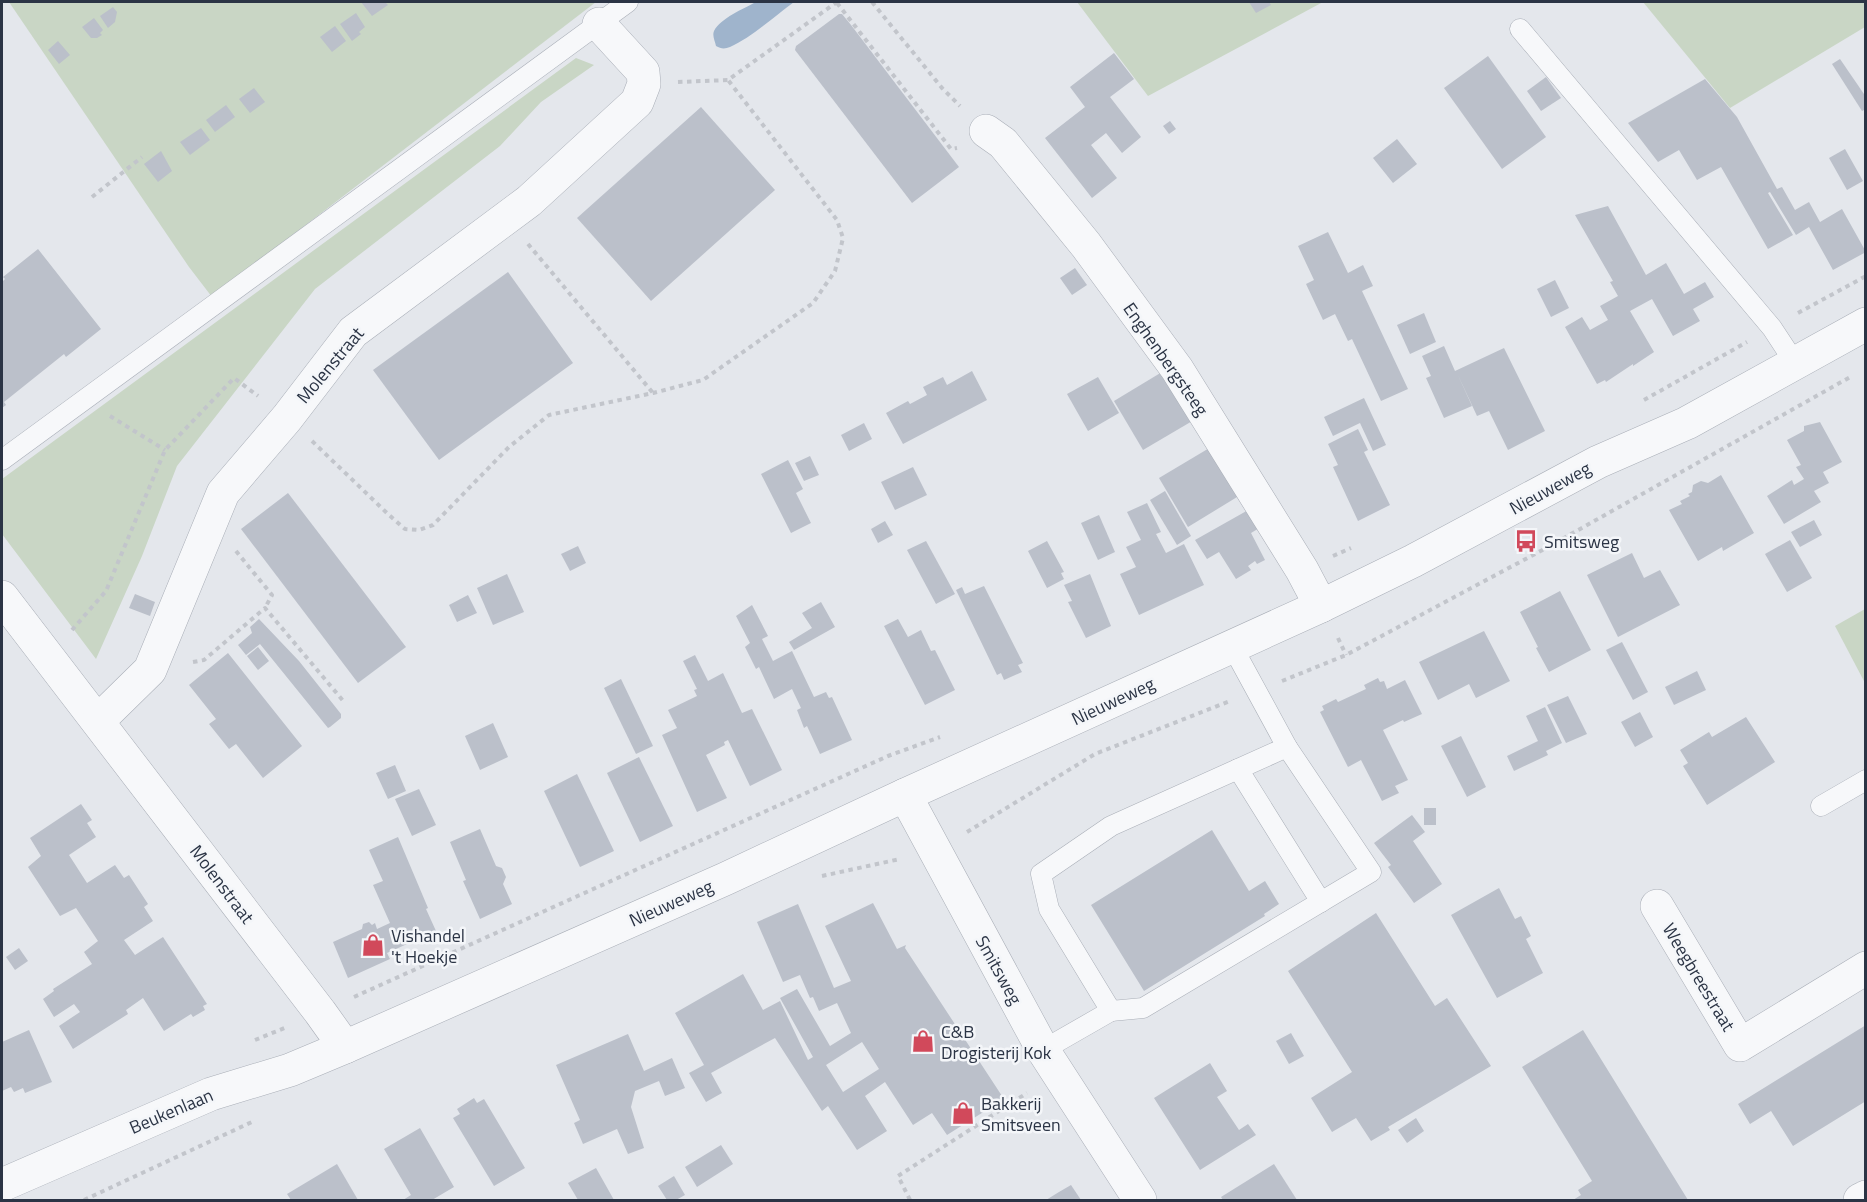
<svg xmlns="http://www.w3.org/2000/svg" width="1867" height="1202" font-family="'Titillium Web',sans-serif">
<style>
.green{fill:#c9d6c5}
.water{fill:#9fb4cc}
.building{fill:#bbc0ca;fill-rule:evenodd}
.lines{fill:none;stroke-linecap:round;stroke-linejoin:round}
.service-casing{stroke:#a9aeb7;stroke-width:21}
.minor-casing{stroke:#a9aeb7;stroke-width:34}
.tertiary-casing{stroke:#a9aeb7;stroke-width:34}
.path{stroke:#c2c5cb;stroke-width:4;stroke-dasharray:4.5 4.5;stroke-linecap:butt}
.service{stroke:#f7f8fa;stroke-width:20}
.minor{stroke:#f7f8fa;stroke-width:33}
.tertiary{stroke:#f7f8fa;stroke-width:33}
.labels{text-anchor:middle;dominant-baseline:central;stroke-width:5;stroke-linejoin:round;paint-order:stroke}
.street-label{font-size:18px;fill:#2b3445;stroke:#f4f6f9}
.poi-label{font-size:18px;fill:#2b3445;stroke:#f4f6f9;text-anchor:start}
</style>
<rect width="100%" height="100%" fill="#e4e7ec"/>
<g class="green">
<polygon points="9,2 596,2 212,297 189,267"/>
<polygon points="1077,2 1323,2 1148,96"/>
<polygon points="1643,2 1865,2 1865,27 1730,108"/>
<polygon points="576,58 594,65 541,102 500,146 315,289 177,466 142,556 96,659 2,534 2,479"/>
<polygon points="1865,609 1865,683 1835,626"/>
</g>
<path class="water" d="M756 2H794C776 15 751 38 730 47 725 49 721 49 716 46 715 41 712 36 714 31 721 18 743 9 756 2Z"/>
<g class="building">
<polygon points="361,2 385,2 388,5 372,16"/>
<polygon points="1249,2 1269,2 1271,5 1256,13"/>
<polygon points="113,7 117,12 115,22 108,28 100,16"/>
<polygon points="356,13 365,27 359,32 361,34 352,41 340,24"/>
<polygon points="839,14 842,14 851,25 959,167 912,203 795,50 796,46"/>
<polygon points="94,18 103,30 100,33 102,35 97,38 91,38 82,27"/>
<polygon points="335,26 346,41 332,52 320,37"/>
<polygon points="58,41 70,55 59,64 48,50"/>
<polygon points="1114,53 1134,79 1110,97 1141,137 1122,153 1106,133 1091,145 1117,178 1092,198 1045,138 1085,107 1070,87"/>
<polygon points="1488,56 1546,137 1502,169 1444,88"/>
<polygon points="1840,59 1866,97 1866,109 1862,111 1832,64"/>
<polygon points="1546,77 1561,98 1541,111 1527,91"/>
<polygon points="1705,79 1737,117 1777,189 1782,187 1795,210 1809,202 1820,222 1842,209 1866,252 1833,270 1809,227 1796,235 1770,192 1768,193 1793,235 1768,249 1721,167 1697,180 1679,150 1658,162 1628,123"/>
<polygon points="254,88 265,102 250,113 239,99"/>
<polygon points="226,105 235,117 215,132 206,120"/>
<polygon points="701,107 775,190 651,301 577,218"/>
<polygon points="1170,121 1176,129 1169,134 1163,126"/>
<polygon points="201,128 210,140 190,155 180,142"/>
<polygon points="1397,139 1417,164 1393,183 1373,158"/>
<polygon points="1845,149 1863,181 1847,190 1829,158"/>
<polygon points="161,151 172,171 158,182 144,164"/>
<polygon points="1608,206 1646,275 1666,263 1684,294 1705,282 1714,297 1693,309 1700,321 1673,336 1652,299 1630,311 1654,352 1633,366 1633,364 1606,382 1605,380 1597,384 1565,327 1582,317 1590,330 1608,320 1600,306 1618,296 1610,282 1613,281 1575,215"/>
<polygon points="1328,232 1348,273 1363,265 1373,286 1362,291 1408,389 1381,401 1352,339 1348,341 1335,314 1323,320 1306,284 1314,280 1298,246"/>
<polygon points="38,249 101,329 66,357 64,354 4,402 6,405 2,408 2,282 5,279 3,277"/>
<polygon points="1075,268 1087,285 1072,295 1060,278"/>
<polygon points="508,272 573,363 439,460 373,370"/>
<polygon points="1555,280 1569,308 1551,317 1537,289"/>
<polygon points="1424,313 1436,342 1410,354 1397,325"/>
<polygon points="1444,346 1455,371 1504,348 1545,431 1508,450 1489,411 1477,416 1457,373 1472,406 1444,418 1426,378 1431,376 1422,356"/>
<polygon points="972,371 987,400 903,444 886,413 908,401 910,404 927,395 923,387 943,377 947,385"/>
<polygon points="1162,372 1194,420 1143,450 1114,401"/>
<polygon points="1098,377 1119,413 1088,431 1067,394"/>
<polygon points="1364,398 1386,445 1373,451 1360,423 1333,436 1324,417"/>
<polygon points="1820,422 1842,462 1823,472 1829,483 1814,491 1821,502 1784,524 1767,496 1792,480 1794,485 1804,479 1796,467 1801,465 1787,440 1804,431 1804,426"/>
<polygon points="864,423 872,439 849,451 841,435"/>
<polygon points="1358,429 1368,450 1364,452 1390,505 1358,521 1333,467 1338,465 1328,444"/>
<polygon points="1211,447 1242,494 1188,527 1159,478"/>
<polygon points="810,456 819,475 804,481 795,463"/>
<polygon points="788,460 803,489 796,493 811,523 791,533 761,474"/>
<polygon points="913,467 927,495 895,510 881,482"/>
<polygon points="1721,475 1754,533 1723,551 1722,547 1698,561 1669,510 1682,504 1680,501 1690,496 1688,494 1692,492 1693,485 1701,481 1708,483"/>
<polygon points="1165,491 1191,536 1177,545 1150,500"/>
<polygon points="288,493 406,647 358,683 241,529"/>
<polygon points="1147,503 1161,532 1156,534 1166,553 1184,544 1204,585 1139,615 1120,574 1136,567 1126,547 1141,540 1127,512"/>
<polygon points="1250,509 1261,527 1251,533 1265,560 1257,564 1255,561 1248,566 1251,570 1236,579 1219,552 1207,559 1195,540"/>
<polygon points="1099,515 1115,552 1098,560 1081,523"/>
<polygon points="1814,520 1822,535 1800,547 1791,532"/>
<polygon points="885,521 893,535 878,543 871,529"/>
<polygon points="1790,540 1812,578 1787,592 1765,554"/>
<polygon points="926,541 955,594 936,604 907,550"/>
<polygon points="1047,541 1064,572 1061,573 1064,579 1047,588 1028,551"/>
<polygon points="578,546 586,563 570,571 561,554"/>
<polygon points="1632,553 1644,578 1660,570 1680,605 1618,637 1587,575"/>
<polygon points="507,574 524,612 493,625 477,588"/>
<polygon points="1090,574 1111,626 1086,638 1068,602 1072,601 1064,585"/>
<polygon points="984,586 1023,663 1018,665 1022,672 1004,680 1001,673 997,675 956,590 962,587 965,594"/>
<polygon points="1560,591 1591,650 1549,672 1536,648 1538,647 1520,612"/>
<polygon points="135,594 155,602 150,616 129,608"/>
<polygon points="468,595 477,613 457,622 449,605"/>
<polygon points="821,602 835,627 794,650 789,642 812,628 802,613"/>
<polygon points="752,605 768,636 762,639 773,661 792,651 814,697 826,692 829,698 832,697 852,740 820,754 807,726 804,728 797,710 801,708 792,689 774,699 759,667 756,669 745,647 750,643 736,616"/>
<polygon points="259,619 299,661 341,714 341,718 330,727 328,728 260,644 246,655 238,645 252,633 250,627"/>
<polygon points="898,619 908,637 921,630 931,651 935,650 955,690 925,705 884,626"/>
<polygon points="1484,631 1510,681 1476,698 1469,684 1438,700 1419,662"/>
<polygon points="1622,642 1648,692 1633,700 1606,650"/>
<polygon points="258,647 269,661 258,670 247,656"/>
<polygon points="228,653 302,746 263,778 236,744 229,749 209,724 216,719 189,685"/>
<polygon points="695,655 708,681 723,673 742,713 752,709 782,770 750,786 728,740 724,742 725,745 706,755 727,798 697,812 662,735 677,728 668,710 697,696 694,690 697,689 683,661"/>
<polygon points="1697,671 1706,690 1674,705 1665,687"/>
<polygon points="1378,678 1380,682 1384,681 1387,689 1405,680 1422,714 1404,722 1403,720 1383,730 1408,780 1395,786 1399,793 1382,801 1361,760 1348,767 1320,712 1324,710 1322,706 1336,699 1338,702 1366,689 1364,685"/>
<polygon points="621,679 653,746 636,754 604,688"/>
<polygon points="1568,696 1587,734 1566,743 1547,705"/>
<polygon points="1545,707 1562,743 1546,751 1548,755 1514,771 1507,756 1538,741 1526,716"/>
<polygon points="1640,712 1653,737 1635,747 1621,722"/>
<polygon points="1746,717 1775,762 1707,805 1683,766 1688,763 1680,750 1709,732 1712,737"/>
<polygon points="493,723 508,757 480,770 465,736"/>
<polygon points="1461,736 1486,787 1467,797 1441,746"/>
<polygon points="639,757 673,826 640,842 607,773"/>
<polygon points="395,765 406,791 388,799 376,773"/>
<polygon points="577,774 614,851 580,867 544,791"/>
<polygon points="419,789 436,825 412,836 395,799"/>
<polygon points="81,804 92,820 87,823 96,837 69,855 87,883 115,865 124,878 129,875 148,904 144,907 153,921 124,940 135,955 163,937 207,1004 203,1006 205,1010 193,1017 191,1014 164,1031 143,998 126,1010 128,1014 73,1049 59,1026 80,1012 74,1004 54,1017 43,999 54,991 53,989 92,964 84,952 98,941 76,908 60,916 28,867 41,856 30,838"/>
<rect x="1424" y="808" width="12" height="17"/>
<polygon points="1412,815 1425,832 1413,841 1442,884 1414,903 1388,867 1391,865 1374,843"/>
<polygon points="480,829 496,866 502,868 506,877 503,884 512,904 480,919 463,881 466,880 450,842"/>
<polygon points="1212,830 1249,891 1265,881 1279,904 1264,914 1265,916 1144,991 1091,905"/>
<polygon points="398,837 428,908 426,909 436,931 387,953 390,959 348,978 333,942 362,929 363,924 369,922 372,925 375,923 377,929 390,923 373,885 383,881 369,850"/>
<polygon points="1499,888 1515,919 1521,916 1531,936 1526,939 1543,973 1497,998 1451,915"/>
<path d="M873 903 897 949 906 945 905 948 1004 1099 947 1135 932 1113 913 1125 885 1082 865 1096 887 1131 857 1150 828 1106 822 1111 775 1038 711 1073 722 1093 706 1102 689 1073 704 1065 675 1013 743 974 763 1010 780 1001 808 1060 813 1057 780 998 797 989 830 1046 851 1033 837 1003 819 1011 813 997 810 998 800 975 783 982 757 922 798 904 834 988 851 981 825 926ZM862 1042 879 1069 843 1092 826 1065Z"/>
<polygon points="1376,913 1435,1006 1447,998 1491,1066 1388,1127 1390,1130 1371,1141 1356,1118 1332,1132 1311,1098 1352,1072 1288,971"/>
<polygon points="19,948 28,961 15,970 6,957"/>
<polygon points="1866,1025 1866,1101 1793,1146 1771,1111 1750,1124 1738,1104"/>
<polygon points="29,1030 52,1082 25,1093 23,1088 14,1092 11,1087 2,1091 2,1042"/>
<polygon points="1583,1030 1688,1200 1573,1200 1581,1195 1578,1190 1592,1181 1522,1067"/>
<polygon points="1291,1033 1304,1056 1289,1064 1276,1041"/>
<polygon points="628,1034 644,1071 672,1058 685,1088 665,1096 659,1081 635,1091 631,1107 644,1148 628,1154 617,1129 583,1144 574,1123 580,1120 556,1065"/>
<polygon points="1210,1063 1227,1091 1217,1097 1239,1130 1248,1124 1256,1135 1200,1170 1154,1098"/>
<polygon points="474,1098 477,1103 484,1099 525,1168 494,1186 453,1118 460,1114 457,1109"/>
<polygon points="1416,1118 1424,1131 1407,1143 1398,1130"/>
<polygon points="420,1128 454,1187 432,1200 403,1200 411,1195 384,1149"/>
<polygon points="721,1145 733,1164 697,1187 685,1167"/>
<polygon points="337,1164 358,1200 291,1200 287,1194"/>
<polygon points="1274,1164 1297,1200 1223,1200 1221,1197"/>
<polygon points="596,1168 614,1200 578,1200 568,1183"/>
<polygon points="674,1176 685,1195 676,1200 667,1200 658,1186"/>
<polygon points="1071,1185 1081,1200 1046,1200 1059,1192"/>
</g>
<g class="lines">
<g class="service-casing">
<g id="service">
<polyline points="1520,29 1772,328 1795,363"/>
<polyline points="2,460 628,2"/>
<polyline points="1238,769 1321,902"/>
<polyline points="1821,806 1866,780"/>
<polyline points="1111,1011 1143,1008 1371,872 1287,747 1232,646"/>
<polyline points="1043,1050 1111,1011 1049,909 1041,874 1111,826 1287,747"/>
</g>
</g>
<g class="minor-casing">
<g id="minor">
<polyline points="986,131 1003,143 1086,245 1177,369 1302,570 1321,606"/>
<polyline points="2,597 320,1012 345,1047"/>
<polyline points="98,721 150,670 223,493 287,418 353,332 529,201 637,102 644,84 643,72 599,24"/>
<polyline points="905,795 1043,1050 1140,1200"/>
<polyline points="1657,906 1740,1045 1866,968"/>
<polyline points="1860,1200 1866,1197"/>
</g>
</g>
<g class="tertiary-casing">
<polyline id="tertiary" points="2,1185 211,1094 290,1070 345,1047 725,879 905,795 1321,606 1413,561 1598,462 1687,423 1866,324"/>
</g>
<g class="path">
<polyline points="872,2 942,88 960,106"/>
<polyline points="837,3 951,149 957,148"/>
<polyline points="678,82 728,80 837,2"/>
<polyline points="92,197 142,157"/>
<polyline points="528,244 653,393"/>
<polyline points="1798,313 1866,276"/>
<polyline points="1644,400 1747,342"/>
<polyline points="110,416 165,450"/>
<polyline points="312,441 389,515 405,529 419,530 433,525 509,447 549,415 653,393 703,380 813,303 835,271 843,238 837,220 728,80"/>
<polyline points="236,551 272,595 265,608"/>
<polyline points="1333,556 1351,548"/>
<polyline points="72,630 106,591 165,450 234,378 258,396"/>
<polyline points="1338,638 1346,655"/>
<polyline points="193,662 204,660 265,608 345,703"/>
<polyline points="1282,681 1346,655 1548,547 1852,376"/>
<polyline points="967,832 1095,754 1230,701"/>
<polyline points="822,876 900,859"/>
<polyline points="354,997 888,756 940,737"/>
<polyline points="255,1040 287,1027"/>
<polyline points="84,1200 254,1121"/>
<polyline points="910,1200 898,1176 1027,1093"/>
</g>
<use href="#service" class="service"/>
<use href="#minor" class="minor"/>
<use href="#tertiary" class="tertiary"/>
</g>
<defs>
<g id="bus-bare" transform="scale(1.8)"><path d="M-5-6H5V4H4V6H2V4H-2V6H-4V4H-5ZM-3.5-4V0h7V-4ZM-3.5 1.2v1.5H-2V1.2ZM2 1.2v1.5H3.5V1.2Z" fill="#d1495b" stroke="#f4f6f9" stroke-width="2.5" paint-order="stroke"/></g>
<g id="shop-bare" transform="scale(1.8)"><path d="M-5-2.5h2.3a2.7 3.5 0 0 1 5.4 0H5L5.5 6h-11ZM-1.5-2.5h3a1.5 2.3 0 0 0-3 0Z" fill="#d1495b" stroke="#f4f6f9" stroke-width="2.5" paint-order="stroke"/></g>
</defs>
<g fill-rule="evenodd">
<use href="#bus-bare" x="1526" y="541"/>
<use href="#shop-bare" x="373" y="945"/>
<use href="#shop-bare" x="923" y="1041"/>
<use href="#shop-bare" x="963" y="1113"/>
</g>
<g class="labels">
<g class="street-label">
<text transform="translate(1166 359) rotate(55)">Enghenbergsteeg</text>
<text transform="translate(330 365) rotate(-50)">Molenstraat</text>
<text transform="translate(1550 488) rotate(-29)">Nieuweweg</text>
<text transform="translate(1113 701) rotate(-25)">Nieuweweg</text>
<text transform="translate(222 884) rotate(53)">Molenstraat</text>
<text transform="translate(671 903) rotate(-24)">Nieuweweg</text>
<text transform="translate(999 970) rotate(61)">Smitsweg</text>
<text transform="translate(1699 977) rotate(59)">Weegbreestraat</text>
<text transform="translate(171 1111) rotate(-23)">Beukenlaan</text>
</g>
<g class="poi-label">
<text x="1544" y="541">Smitsweg</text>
<text x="391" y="935">Vishandel<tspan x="391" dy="21">'t Hoekje</tspan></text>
<text x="941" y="1031">C&amp;B<tspan x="941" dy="21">Drogisterij Kok</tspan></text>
<text x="981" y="1103">Bakkerij<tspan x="981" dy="21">Smitsveen</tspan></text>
</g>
</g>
<rect width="1867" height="1202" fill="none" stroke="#2b3445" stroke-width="6"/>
</svg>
